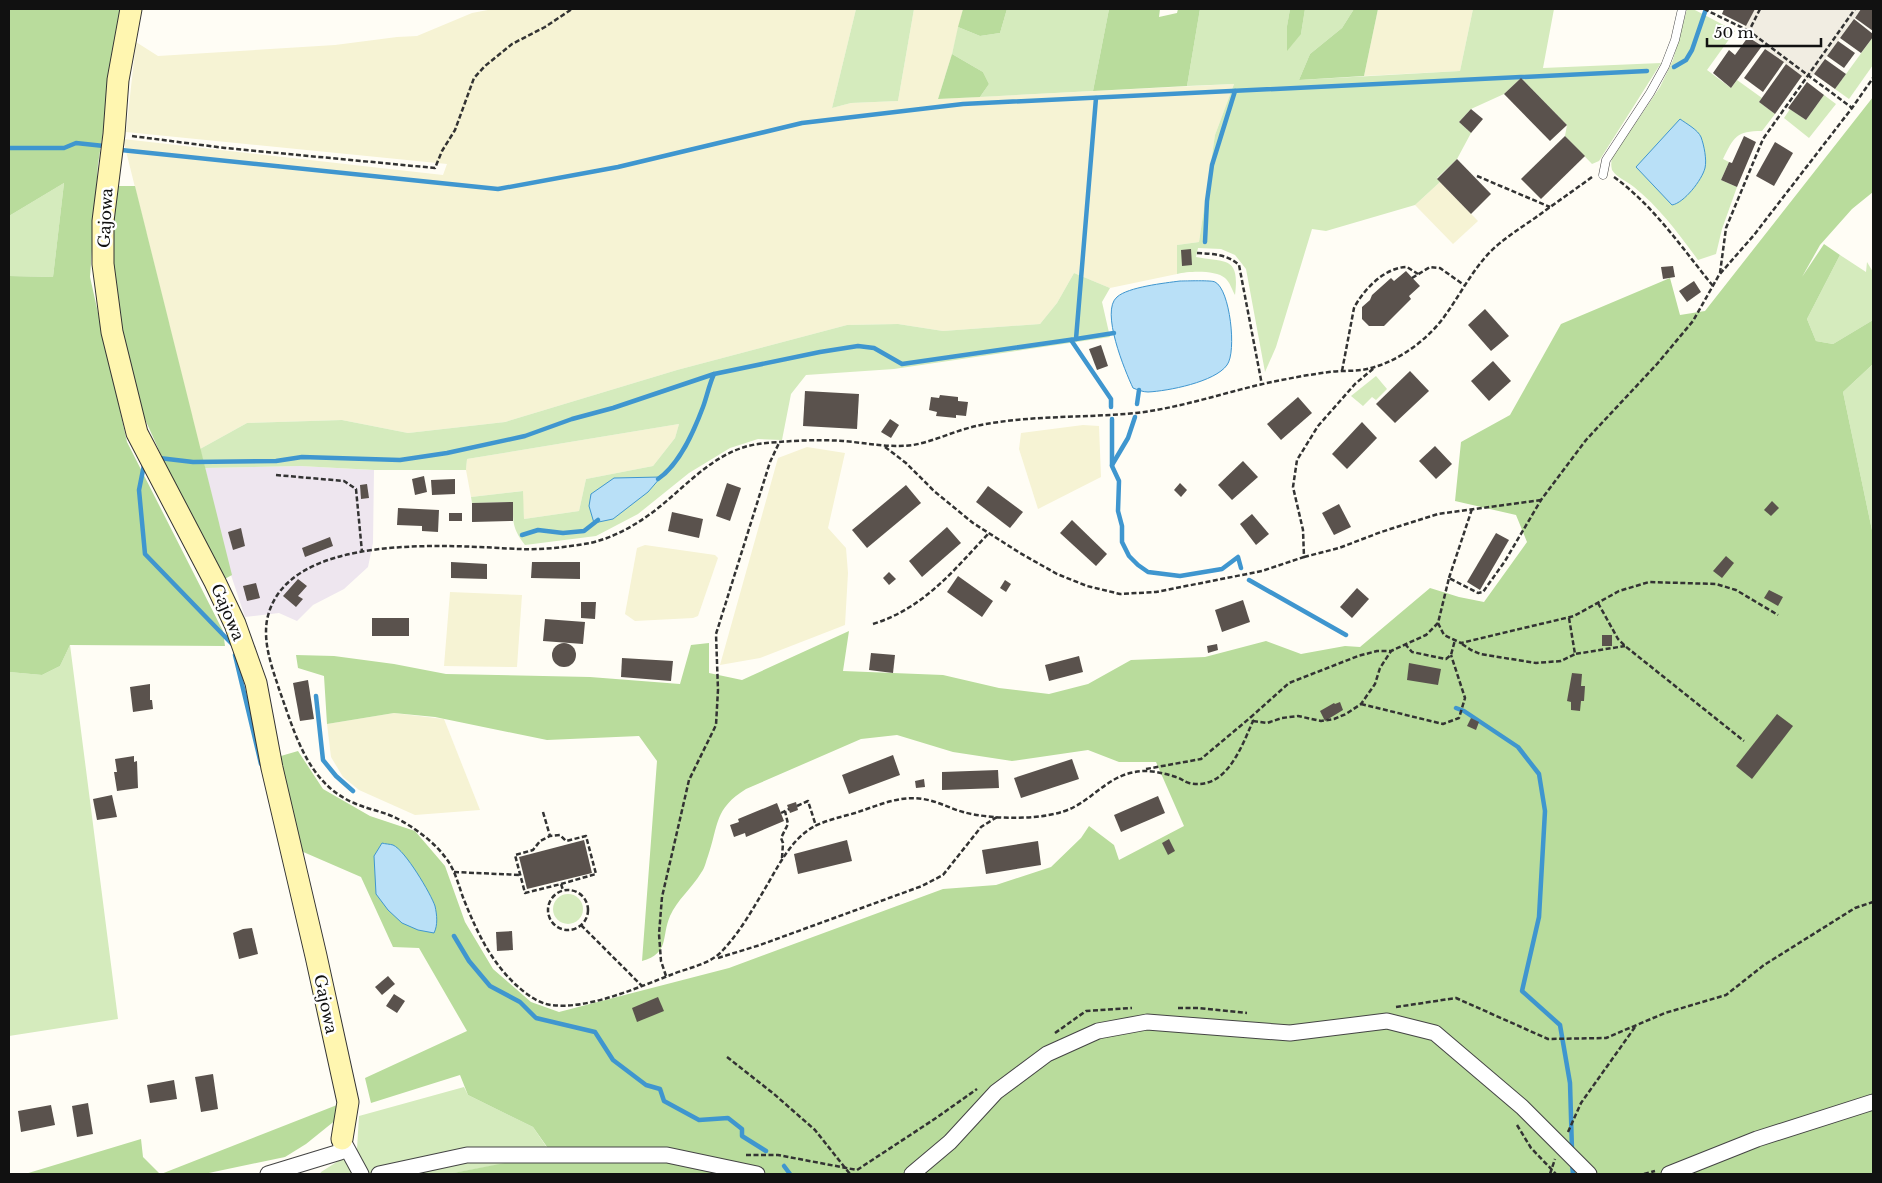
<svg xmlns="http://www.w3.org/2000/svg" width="1882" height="1183" font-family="'Libre Baskerville',serif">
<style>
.industrial{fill:#eee6ef}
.farmland{fill:#f6f3d4}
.green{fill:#d5ebbd}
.forest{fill:#b9dc9c}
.plaza{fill:#f1ede2}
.water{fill:#b9e0f7;stroke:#3f96cf}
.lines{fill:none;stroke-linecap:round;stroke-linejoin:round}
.stream{stroke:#3f96cf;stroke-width:4.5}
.building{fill:#5a524d}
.lane-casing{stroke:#444;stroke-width:9}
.street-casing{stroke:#444;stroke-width:17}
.secondary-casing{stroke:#333;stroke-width:23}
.path{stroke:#333;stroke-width:2.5;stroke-dasharray:5 2.5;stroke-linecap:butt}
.lane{stroke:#fff;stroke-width:8}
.street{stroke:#fff;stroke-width:15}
.secondary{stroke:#fff6b0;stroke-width:21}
.labels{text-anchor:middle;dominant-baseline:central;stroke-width:5;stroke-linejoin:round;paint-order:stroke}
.street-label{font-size:16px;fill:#111;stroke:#fff}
</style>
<rect width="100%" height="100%" fill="#fffdf5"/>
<polygon class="industrial" points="300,466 374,470 373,543 368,567 344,589 313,605 297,621 279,613 245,617 230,572 205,468"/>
<g class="farmland">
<polygon points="493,9 856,9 832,108 851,103 898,101 914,9 963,9 952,54 938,99 1234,84 1215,135 1199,242 1177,245 1177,274 1110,288 1074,273 1057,303 1040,324 943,331 898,324 847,325 677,370 505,422 408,433 342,420 247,423 200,449 123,139 443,175 447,164 126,132 136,42 158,56 335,45 397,37 417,36 472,13"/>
<polygon points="1378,9 1473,9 1460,71 1364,76"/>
<polygon points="1440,182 1478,221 1453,244 1415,205"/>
<polygon points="679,424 675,438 653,466 586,479 579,511 524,519 522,491 471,497 466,470 467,459"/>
<polygon points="1083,425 1099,426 1101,477 1038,509 1019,449 1021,433"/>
<polygon points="807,447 845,453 828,528 846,548 848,573 845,625 760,658 720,665 778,458"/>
<polygon points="645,545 715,555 718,558 698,616 693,618 635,621 625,614 637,548"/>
<polygon points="450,592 522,595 517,667 444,666"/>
<polygon points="394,713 444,719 480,810 415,815 359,790 343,777 331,757 327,724"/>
</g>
<g class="green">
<polygon points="856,9 914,9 898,101 851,103 832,108"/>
<polygon points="1007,9 1109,9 1093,91 980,97 989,84 983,72 952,54 958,27 980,36 1000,33"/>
<path d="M1200 9H1290L1287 26 1301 34 1305 9H1354L1342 28 1310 54 1299 80 1460 71 1473 9H1554L1543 68 1661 63 1599 161 1592 164 1565 136 1567 125 1521 78 1504 94 1471 109 1459 122 1471 133 1457 159 1437 178 1440 182 1415 205 1326 231 1312 229 1276 347 1265 372 1246 269 1235 255 1221 249 1198 248 1196 257C1225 263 1240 255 1235 295 1232 290 1230 282 1225 278 1216 270 1189 271 1177 274V245L1199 242 1215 135 1234 84 1187 86Z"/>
<path d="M1687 9H1693L1735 31 1707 70 1731 88 1737 80 1762 98 1759 102 1775 114 1762 131C1736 131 1734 137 1723 159L1729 162 1721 180 1737 187 1722 229 1716 254 1698 260C1679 234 1659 207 1634 187 1627 181 1617 178 1612 170 1611 166 1611 162 1612 158L1660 87 1673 60Z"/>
<polygon points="1873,37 1873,65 1849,99 1835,89"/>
<polygon points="1824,95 1836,104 1809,138 1784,118 1790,109 1806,120"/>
<polygon points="64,183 53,277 9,276 9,216"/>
<polygon points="1840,255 1866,272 1867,262 1873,272 1873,320 1833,344 1816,341 1807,319"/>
<path d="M1074 273 1110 288 1102 302 1110 337 894 369 806 375 791 394 782 440 758 439 730 448 689 473 638 514 596 536 525 545C512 528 513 522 513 502L472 503 471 497 523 491 524 519 579 511 586 479 653 466 675 438 679 424 467 459 466 470H374L300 466 205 468 200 449 247 423 342 420 408 433 505 422 677 370 847 325 898 324 943 331 1040 324 1057 303Z"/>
<polygon points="1873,364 1873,535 1843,392"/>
<polygon points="1376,376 1387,389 1376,400 1372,397 1363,406 1351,396"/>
<polygon points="70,645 118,1019 9,1036 9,672 42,675 60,666"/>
<circle cx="568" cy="909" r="15"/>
<polygon points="464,1087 468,1095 533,1127 552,1155 448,1174 320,1174 321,1172 357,1149 359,1116"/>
</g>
<g class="forest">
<polygon points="9,9 122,9 98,164 90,277 127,442 223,631 225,646 70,645 60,666 42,675 9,672 9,276 53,277 64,183 9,216"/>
<polygon points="963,9 1007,9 1000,33 980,36 958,27"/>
<polygon points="1109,9 1160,9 1159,17 1177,13 1178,9 1200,9 1187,86 1093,91"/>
<polygon points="1290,9 1305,9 1301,34 1287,51 1287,26"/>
<polygon points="1354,9 1378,9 1364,76 1299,80 1310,54 1342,28"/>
<polygon points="952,54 983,72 989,84 980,97 938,99"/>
<path d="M1873 97V192L1852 209 1820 245 1802 277 1824 244 1840 255 1807 319 1816 341 1833 344 1873 320V364L1843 392 1873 535V1174H448L552 1154 533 1127 468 1095 460 1075 371 1103 365 1078 467 1031 419 948 393 947 361 877 301 851 274 758 298 751 323 789 370 816 415 831 445 866 465 922 493 969 531 1002 559 1012 729 968 943 889 996 885 1051 867 1081 838 1089 826 1114 845 1119 860 1184 826 1156 762H1119L1088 750 1012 761 953 752 897 735 861 739 746 789C714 809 719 824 708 856 706 861 705 868 701 873 692 888 677 900 670 916 661 937 670 953 642 961L657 761 639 736 547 740 435 717 394 713 327 724 324 676 298 668 296 655 334 656 394 664 446 674 590 677 680 684 691 645 709 643V673L742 680 849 631 843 671 943 675 999 688 1049 694 1088 684 1131 660 1205 657 1266 641 1301 654 1345 646 1360 647 1430 588 1459 597 1484 602 1527 542 1516 515 1455 501 1461 442 1510 415 1561 324 1670 278 1680 315 1705 311Z"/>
<polygon points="117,186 135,186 232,575 221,581 171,477 144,417 120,325 104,234"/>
<polygon points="337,1105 337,1119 306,1144 285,1157 204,1174 161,1174"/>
<polygon points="141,1139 143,1157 160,1174 25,1174"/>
</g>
<polygon class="plaza" points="1755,9 1861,9 1809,81 1742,32"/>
<g class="water">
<path d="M1680 119C1687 124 1698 130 1701 137 1704 145 1707 160 1705 168 1702 180 1684 203 1672 205L1636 167Z"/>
<path d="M1180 281C1186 281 1212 280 1215 282 1230 289 1237 352 1227 365 1215 382 1168 391 1148 392 1143 392 1138 390 1133 388 1125 371 1100 311 1117 297 1128 287 1165 283 1180 281Z"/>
<polygon points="661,477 648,492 613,519 594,523 589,506 591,494 614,478"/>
<path d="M382 843C385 844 390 844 393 845 405 850 431 894 435 906 437 915 438 925 434 933L418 930 402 923 388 910 376 894 374 856Z"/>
</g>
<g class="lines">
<g class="stream">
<polyline points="1674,67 1686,60 1692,50 1706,9"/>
<polyline points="9,148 64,148 76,143 104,146"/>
<polyline points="121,150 498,189 618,167 802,123 963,104 1647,71"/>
<polyline points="1205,242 1207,201 1212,165 1235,91"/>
<polyline points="1076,339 1114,333"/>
<polyline points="1071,340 1111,399 1111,407"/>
<polyline points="1137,404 1139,390"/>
<polyline points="1112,419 1112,466 1119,481 1118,511 1122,526 1122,542 1129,556 1138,565 1148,572 1180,576 1222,569 1238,557 1241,568"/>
<polyline points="159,458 193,462 276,461 302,457 400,460 447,453 525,436 572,419 613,408 714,374 820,352 858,346 874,348 902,364 1076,339 1096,98"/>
<polyline points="144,465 139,490 145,554 233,645"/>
<polyline points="1112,465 1128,438 1135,417"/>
<path d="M658 479C680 464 694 431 703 407 707 396 709 385 714 374"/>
<polyline points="522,535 538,530 563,533 584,531 598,520"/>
<polyline points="1249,580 1346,635"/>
<polyline points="235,655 261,764"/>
<polyline points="316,696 323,760 336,776 353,791"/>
<polyline points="1456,708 1464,711 1518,747 1539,774 1545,811 1539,917 1522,991 1560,1025 1570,1083 1572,1150"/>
<polyline points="454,936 469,961 490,986 520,1002 536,1018 595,1032 613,1060 646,1085 660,1089 664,1101 699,1120 728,1118 742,1129 742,1136 766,1151"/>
<polyline points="1572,1163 1573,1174"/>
<polyline points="784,1166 790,1174"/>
</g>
</g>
<g class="building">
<polygon points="1724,9 1755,9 1746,26 1722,14"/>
<polygon points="1861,9 1873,9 1873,31 1855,18"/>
<polygon points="1854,19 1873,34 1873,37 1861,53 1840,38"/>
<polygon points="1748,37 1762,46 1731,88 1713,73 1729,50 1735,55"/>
<polygon points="1838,41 1855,53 1844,68 1827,56"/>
<polygon points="1765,49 1784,62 1763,92 1744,78"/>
<polygon points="1825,59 1846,74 1835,89 1814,74"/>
<polygon points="1786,64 1802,76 1775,114 1759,102"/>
<polygon points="1521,78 1567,125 1550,141 1504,94"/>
<polygon points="1807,82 1824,95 1806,120 1788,108"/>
<polygon points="1471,109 1483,119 1471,133 1459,122"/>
<polygon points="1565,136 1585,156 1541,199 1521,179"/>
<polygon points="1744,136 1756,142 1737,187 1721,180 1729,162 1732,163"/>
<polygon points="1775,142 1793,153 1774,186 1756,176"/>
<polygon points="1457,159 1491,194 1471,214 1437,179"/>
<polygon points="1191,249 1192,265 1182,266 1181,250"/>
<polygon points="1673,266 1675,277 1663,279 1661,267"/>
<polygon points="1406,271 1420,286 1409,296 1411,299 1384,326 1369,326 1362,319 1362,307 1370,300 1372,295 1391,278 1394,281"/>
<polygon points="1694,281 1701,292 1687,302 1679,291"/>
<polygon points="1485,309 1509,336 1491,351 1468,325"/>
<polygon points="1101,345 1108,366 1097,370 1089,349"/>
<polygon points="1493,361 1511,381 1489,401 1471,381"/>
<polygon points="1410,371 1429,391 1395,423 1376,404"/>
<polygon points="805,391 859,394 857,429 803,426"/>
<polygon points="940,395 958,397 958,401 968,402 966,416 956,415 956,418 936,416 937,412 929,410 931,397 939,398"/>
<polygon points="1298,397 1312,413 1281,440 1267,424"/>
<polygon points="890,419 899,425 891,438 881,432"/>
<polygon points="1362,422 1377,438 1347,469 1332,454"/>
<polygon points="1435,446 1452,464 1436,479 1419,461"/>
<polygon points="1243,461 1258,477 1232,500 1218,485"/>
<polygon points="424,476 427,492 415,495 412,479"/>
<polygon points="455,479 455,494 432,495 431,480"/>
<polygon points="727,483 741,488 730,521 716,516"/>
<polygon points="1180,483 1187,490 1181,497 1174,490"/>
<polygon points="367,484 369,498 361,499 360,485"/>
<polygon points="906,485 921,503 867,548 852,530"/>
<polygon points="988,486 1023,512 1010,528 976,502"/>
<polygon points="1772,501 1779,508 1771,516 1764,510"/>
<polygon points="513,502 513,521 472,522 472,503"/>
<polygon points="1339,504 1351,527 1334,535 1322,513"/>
<polygon points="398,508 439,510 438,532 422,531 422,526 397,525"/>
<polygon points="672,512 703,519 699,538 668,531"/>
<rect x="449" y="513" width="13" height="8"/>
<polygon points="1252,514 1269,534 1256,545 1240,524"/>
<polygon points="1072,520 1107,554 1096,566 1060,533"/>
<polygon points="947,527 961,543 922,577 909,561"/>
<polygon points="241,528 245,546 233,550 228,532"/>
<polygon points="1496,533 1509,540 1480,590 1467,582"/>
<polygon points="330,537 333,546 305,557 302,548"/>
<polygon points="1726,556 1734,563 1722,578 1713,571"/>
<polygon points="451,562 487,564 487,579 451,578"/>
<polygon points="532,562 580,562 580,579 531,578"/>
<polygon points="889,572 896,579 889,585 883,578"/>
<polygon points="958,576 993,601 982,617 947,592"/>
<polygon points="298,579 307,586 298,596 303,599 296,607 283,596"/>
<polygon points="1005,580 1011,584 1006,592 1000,588"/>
<polygon points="256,583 260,598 247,601 243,586"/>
<polygon points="1357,588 1369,599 1352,618 1340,607"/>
<polygon points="1769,590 1783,597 1778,606 1764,598"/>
<polygon points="1243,600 1250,622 1222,632 1215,610"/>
<polygon points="581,602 596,602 595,619 581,618"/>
<rect x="372" y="618" width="37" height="18"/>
<polygon points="545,619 585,622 583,644 543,641"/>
<rect x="1602" y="635" width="10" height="11"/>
<circle cx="564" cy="655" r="12"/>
<polygon points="1217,644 1218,650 1208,653 1207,646"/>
<polygon points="871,653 895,655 893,673 869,670"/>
<polygon points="1079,656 1083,672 1049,681 1045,665"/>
<polygon points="622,658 673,661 671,681 621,677"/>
<polygon points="1409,663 1441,669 1438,685 1407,680"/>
<polygon points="1572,673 1582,674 1581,686 1585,686 1584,701 1581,701 1580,711 1571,710 1571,702 1567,701"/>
<polygon points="308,680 314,719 300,721 293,683"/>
<polygon points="150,684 150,700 152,700 153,709 133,712 130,687"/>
<polygon points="1340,702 1343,710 1325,721 1320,711 1334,703 1335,704"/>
<polygon points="1777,714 1793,726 1752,779 1736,766"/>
<polygon points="1471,718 1479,722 1476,730 1467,726"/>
<polygon points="893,755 900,775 849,794 842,775"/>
<polygon points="134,756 134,762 137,761 138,788 117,791 114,772 117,772 115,759"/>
<polygon points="1072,759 1079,779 1021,798 1014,778"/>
<polygon points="998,770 999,788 942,790 942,772"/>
<polygon points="924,779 925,787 916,788 915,781"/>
<polygon points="112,795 117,817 97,820 93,799"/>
<polygon points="1158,796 1165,813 1121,832 1114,815"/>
<polygon points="796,802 798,810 790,813 787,805"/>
<polygon points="777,803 784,821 746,837 745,833 734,837 730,825 739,822 738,819"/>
<polygon points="1169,839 1175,851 1168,855 1162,843"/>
<polygon points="584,840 592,873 527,889 519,857"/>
<polygon points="847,840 852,861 798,874 794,854"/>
<polygon points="1038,841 1041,865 986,874 982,850"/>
<polygon points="252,928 258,954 239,959 233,933 243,929"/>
<polygon points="512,931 513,950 497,951 496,932"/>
<polygon points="388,976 395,984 382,995 375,987"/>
<polygon points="394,994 405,1001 397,1013 386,1006"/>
<polygon points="658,997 664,1011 637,1022 632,1008"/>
<polygon points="213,1074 218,1109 201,1112 195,1077"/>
<polygon points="174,1080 177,1099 150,1103 147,1085"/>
<polygon points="88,1103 93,1134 77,1137 72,1106"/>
<polygon points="51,1105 55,1125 21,1132 18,1111"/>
</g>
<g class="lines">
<g class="lane-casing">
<polyline id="lane" points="1603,175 1606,160 1650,93 1665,66 1675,40 1682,9"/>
</g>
<g class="street-casing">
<g id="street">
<polyline points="342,1139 361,1174"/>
<polyline points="268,1174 340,1152 342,1139"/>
<polyline points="379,1174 467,1155 667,1155 757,1174"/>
<polyline points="912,1174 950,1142 996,1092 1047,1054 1098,1031 1147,1022 1290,1033 1387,1021 1435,1033 1522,1107 1589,1174"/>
<polyline points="1669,1174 1757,1139 1873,1102"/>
</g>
</g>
<g class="secondary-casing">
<polyline id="secondary" points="131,9 118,80 114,134 103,221 103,264 112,332 137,433 215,582 235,624 256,683 272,768 316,956 348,1102 342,1139"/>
</g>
<g class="path">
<polyline points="1704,9 1749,31"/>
<polyline points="1760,9 1749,31 1852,108"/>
<polyline points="132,136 225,148 435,168 442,151 455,130 474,78 485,66 512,44 545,27 572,9"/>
<polyline points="1477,176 1550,207"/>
<path d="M1592 177C1573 191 1554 204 1535 218 1519 229 1503 239 1490 252 1470 273 1458 299 1441 321 1424 342 1398 361 1371 368 1358 372 1343 370 1329 372 1315 374 1301 376 1287 379 1236 388 1188 407 1136 413 1085 418 1032 415 981 425 958 429 936 441 913 445 889 448 867 443 843 441 817 439 784 441 758 444 715 450 686 487 653 512 634 526 613 538 590 543 568 547 542 550 519 549 452 546 285 530 267 620 263 644 272 667 279 689 295 733 307 783 354 803 367 809 381 811 394 817 414 827 435 842 448 861 456 873 459 887 464 900 477 932 490 960 515 984 525 993 537 1003 551 1005 588 1010 639 987 673 974 691 967 711 964 723 950 739 933 751 912 763 892 777 869 790 839 815 826 827 820 841 817 855 813 877 806 899 795 923 799 937 801 949 808 963 812 992 820 1048 821 1074 807 1095 796 1110 776 1135 772 1148 769 1163 773 1176 777 1181 778 1184 782 1189 783 1226 791 1241 748 1253 721L1251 717 1289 683 1358 656 1377 651H1391L1426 635 1438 623 1449 578 1478 593 1483 592 1505 561 1541 500 1586 440 1657 364 1693 321 1719 275 1754 235 1852 108 1873 78"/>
<path d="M1614 177C1654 206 1682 248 1713 286"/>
<path d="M1197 253C1213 254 1227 254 1239 265L1262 385"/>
<polyline points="1720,273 1726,228 1763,139 1855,9"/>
<polyline points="1412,278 1430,267 1440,268 1464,285"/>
<path d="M1342 371 1354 308C1363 290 1385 267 1407 267L1418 274"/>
<polyline points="885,447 906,463 934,491 973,523 1020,553 1057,574 1087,586 1120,594 1156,592 1262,571 1304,557 1303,530 1293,487 1297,460 1318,426 1355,384 1374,368"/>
<polyline points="276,475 344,481 356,489 362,552"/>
<polyline points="1304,557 1339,548 1381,532 1438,514 1541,500"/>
<polyline points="1449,578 1472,509"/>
<polyline points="1598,603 1618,639 1625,646 1744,741"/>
<polyline points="1569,618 1575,654 1625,646"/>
<polyline points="1438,623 1444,635 1461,643 1574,616 1619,591 1649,582 1716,584 1736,590 1778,615"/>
<path d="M873 624C924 608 953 571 989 533"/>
<polyline points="1405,644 1412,652 1446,659 1451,655 1455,640"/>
<polyline points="1462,644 1471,650 1480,654 1536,663 1561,661 1575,654"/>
<polyline points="1361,704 1443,724 1459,718 1465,698 1451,655"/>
<polyline points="1253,721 1267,723 1282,718 1298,716 1321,721 1334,719 1346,714 1361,704 1375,684 1380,668 1391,651"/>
<polyline points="1146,769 1201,759 1251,717"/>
<polyline points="797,806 808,801 816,826"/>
<polyline points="543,812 550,836"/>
<polyline points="781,813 789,809"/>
<polyline points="782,858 783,843 781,838 788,824 785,811"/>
<polyline points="454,872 521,875"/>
<polyline points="561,884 596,874 586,836 566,841 560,835 550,836 540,841 533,850 515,855 525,893 561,884 563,890"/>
<circle cx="568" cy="910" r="20"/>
<polyline points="581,925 642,986"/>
<polyline points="718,958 760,945 922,886 943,875 981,827 997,817"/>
<polyline points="666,976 661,961 659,934 662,897 689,780 716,725 718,690 716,634 770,462 779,443"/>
<polyline points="1396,1007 1456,998 1548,1039 1606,1038 1665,1013 1726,995 1764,965 1855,908 1873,902"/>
<polyline points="1178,1008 1199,1008 1247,1013"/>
<polyline points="1055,1033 1086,1011 1132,1008"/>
<polyline points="727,1057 774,1094 815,1130 850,1174"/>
<polyline points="1517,1125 1531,1148 1556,1174"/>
<polyline points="1568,1132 1581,1103 1635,1027"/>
<polyline points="746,1155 778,1155 857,1170 936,1118 977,1089"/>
<polyline points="1550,1174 1555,1159"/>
<polyline points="1644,1174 1655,1171"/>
</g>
<use href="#lane" class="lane"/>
<use href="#street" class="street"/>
<use href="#secondary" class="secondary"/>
</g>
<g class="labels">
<g class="street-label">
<text transform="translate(105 218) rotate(-87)">Gajowa</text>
<text transform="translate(228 612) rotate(67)">Gajowa</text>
<text transform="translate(326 1004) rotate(78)">Gajowa</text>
</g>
</g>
<rect width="1882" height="1183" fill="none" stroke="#111111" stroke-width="20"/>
<path d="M1707 38v8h114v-8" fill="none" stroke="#111111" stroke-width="2.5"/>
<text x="1714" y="38" font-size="15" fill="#111111" stroke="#ffffff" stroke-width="4" paint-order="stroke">50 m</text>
</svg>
